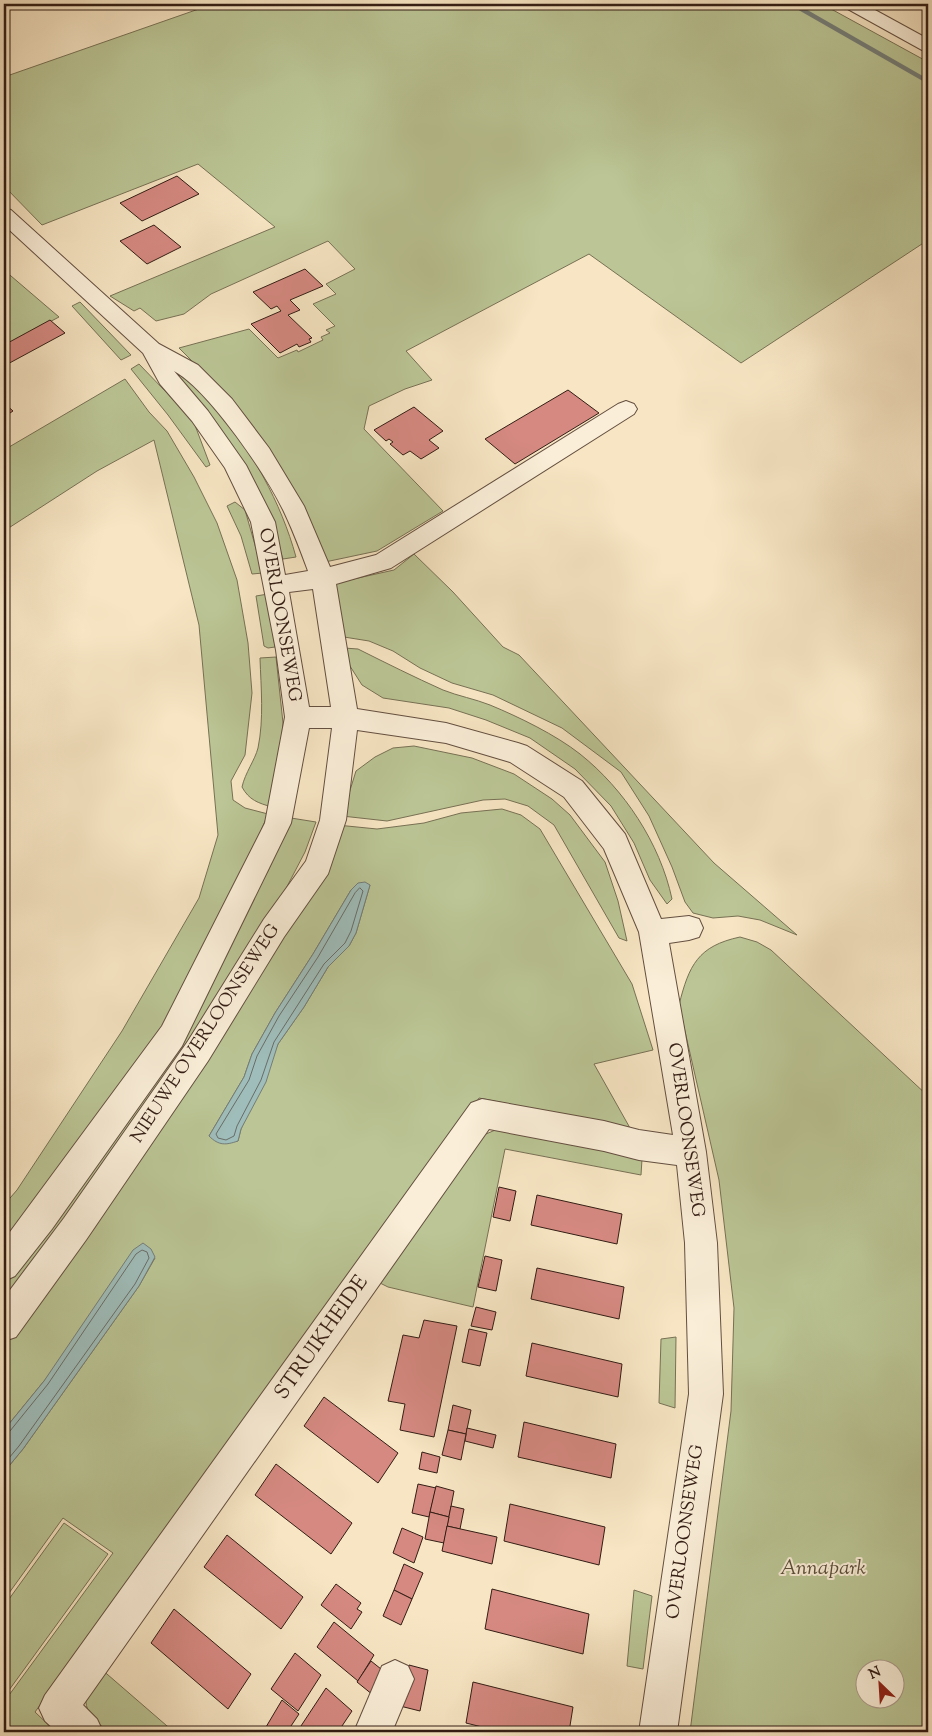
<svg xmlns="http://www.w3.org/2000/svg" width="932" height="1736" font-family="'Sorts Mill Goudy',serif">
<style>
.green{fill:#bbc595;stroke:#777154;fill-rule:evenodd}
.water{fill:#9fbdba;stroke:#747d78}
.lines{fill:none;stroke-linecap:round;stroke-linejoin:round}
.shore{stroke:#696d67;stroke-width:1}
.stream{fill:#747d78;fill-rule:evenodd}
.building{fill:#d58981;stroke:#331d14}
.minor-casing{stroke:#644f40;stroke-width:2}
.minor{fill:#faeed8;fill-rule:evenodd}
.labels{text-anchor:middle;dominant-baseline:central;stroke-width:4;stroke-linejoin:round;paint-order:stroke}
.street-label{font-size:18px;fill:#331d14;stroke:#faeed8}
.near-street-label{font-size:21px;fill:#331d14;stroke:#faeed8}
.near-park-label{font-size:21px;font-style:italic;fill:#5c4f3b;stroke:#faeed8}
</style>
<rect width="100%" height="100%" fill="#f7e5c3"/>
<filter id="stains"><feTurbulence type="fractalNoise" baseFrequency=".004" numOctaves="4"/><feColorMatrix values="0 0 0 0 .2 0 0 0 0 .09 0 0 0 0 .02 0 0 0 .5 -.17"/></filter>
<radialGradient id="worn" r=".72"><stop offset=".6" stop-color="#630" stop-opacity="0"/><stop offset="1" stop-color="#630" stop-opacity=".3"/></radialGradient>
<g class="green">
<polygon points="213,4 822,4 928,62 928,240 741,363 589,254 406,351 432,380 405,389 369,406 364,429 443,511 377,551 325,562 223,392 179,348 249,329 278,358 297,350 298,352 323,340 321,337 330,333 326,330 335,326 313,304 336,294 326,284 355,269 328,241 211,294 184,314 156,321 140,308 134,311 110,296 275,227 198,164 42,225 4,186 4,77"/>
<polygon points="4,270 59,317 4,346"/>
<polygon points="80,302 131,355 121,360 72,306"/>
<polygon points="139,364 193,420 210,465 206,467 168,415 131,369"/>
<path d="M180 370C192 382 204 393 215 406 251 449 281 502 296 557L283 559 273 528 173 374Z"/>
<polygon points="125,379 149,412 167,431 194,477 217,523 237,580 248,643 252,693 245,755 231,781 233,800 245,808 268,814 245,869 171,1015 93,1131 4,1253 4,1205 17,1190 122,1031 199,898 218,835 199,625 154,440 97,471 4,531 4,450"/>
<polygon points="235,502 245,510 263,573 252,574 241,536 227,506"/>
<polygon points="414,554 453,592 503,647 519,655 714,863 797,935 760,920 738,916 713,918 693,913 685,902 672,867 649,816 621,772 562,728 493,695 452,683 420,668 393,651 369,641 344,637 331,584 394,570"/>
<polygon points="268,594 275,647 268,648 264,646 256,596"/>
<path d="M344 648 358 649C386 663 414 677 443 690 458 696 475 699 490 705 519 717 556 735 580 754 624 789 660 843 672 899L667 904 650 880 634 843 611 806 575 769 530 738 486 720 449 708 383 698 362 685 348 663Z"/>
<path d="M276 657 283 723 278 782 272 807C258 803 249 800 242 787 245 773 255 760 258 748 264 719 261 688 260 658Z"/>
<polygon points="414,746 472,758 514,774 552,799 570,815 605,862 618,901 627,941 619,938 554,825 528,806 505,799 483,800 387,821 342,816 356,771 375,757 393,748"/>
<path d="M502 809 521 815 540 829 632 984 653 1050 594 1064 630 1128 479 1098 35 1712 56 1732H4V1702L113 1553 63 1518 4 1600V1472L23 1449 139 1286 155 1258 44 1381 4 1430V1347L59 1274 337 825 377 829 424 823 461 813ZM370 885 356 933 349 946 328 967 304 1007 278 1044 241 1129 238 1141 209 1136 244 1077 252 1054 275 1013 313 954 351 890Z"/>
<polygon points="291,818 316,822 305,852 281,898 58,1239 4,1312 4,1282 76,1187 268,871"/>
<path d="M740 937 757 942 771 950 928 1096V1732H690L731 1411 734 1308 719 1180 679 1005C689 965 698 946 740 937ZM864 1668H894V1698H864Z"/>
<polygon points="500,1128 642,1159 641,1175 505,1149 473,1307 388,1287 376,1281 479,1137"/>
<polygon points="676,1337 675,1408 659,1403 661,1339"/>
<polygon points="64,1523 108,1554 4,1697 4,1606"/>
<polygon points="634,1590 652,1596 643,1669 627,1666"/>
<path d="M100 1668 174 1732H108C78 1705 82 1702 100 1668Z"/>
</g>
<g class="water">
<path d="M365 882 370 885 356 933 349 946 328 967 304 1007 278 1044 266 1082 241 1129 238 1141C226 1145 219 1146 209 1136L244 1077 252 1054 275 1013 313 954 351 890 358 883Z"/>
<polygon points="143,1243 151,1249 155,1257 139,1286 23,1449 4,1472 4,1430 44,1381 133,1250"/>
</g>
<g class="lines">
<g class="shore">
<polygon points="360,888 363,891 351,931 345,943 324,964 274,1042 261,1080 237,1126 234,1136 226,1140 218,1138 216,1134 249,1080 257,1056 279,1016 318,957 355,893"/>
<polyline points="4,1433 10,1431 48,1384 136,1254 142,1250 147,1252 149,1258 135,1284 19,1446 4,1464"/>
</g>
<polygon class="stream" points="788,4 797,4 928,79 928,84"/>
</g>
<g class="building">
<polygon points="177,176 199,194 142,221 120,203"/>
<polygon points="154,225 181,247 147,264 120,241"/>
<polygon points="305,269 323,286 290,300 300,310 288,315 312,338 309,339 311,342 299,347 297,344 280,353 251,324 281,311 277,306 271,309 253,292"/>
<polygon points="50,320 65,333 4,366 4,345"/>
<polygon points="568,390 599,413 515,464 485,439"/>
<polygon points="4,403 13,411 4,417"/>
<polygon points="414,407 443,431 429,440 439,448 421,459 410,451 403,455 390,444 393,442 389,439 386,441 374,430"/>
<polygon points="499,1187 516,1191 510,1221 493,1217"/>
<polygon points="537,1195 622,1214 617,1244 531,1225"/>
<polygon points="485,1256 502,1260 496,1291 478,1287"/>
<polygon points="537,1268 624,1287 619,1319 531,1299"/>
<polygon points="476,1307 496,1312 492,1330 471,1326"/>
<polygon points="424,1320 457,1326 434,1437 400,1430 405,1404 388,1401 403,1335 419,1338"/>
<polygon points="469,1329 487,1333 480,1366 462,1362"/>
<polygon points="532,1343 622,1364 618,1397 526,1376"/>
<polygon points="324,1397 398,1453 378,1483 304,1426"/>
<polygon points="453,1405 471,1410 466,1434 448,1430"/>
<polygon points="524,1422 616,1444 611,1478 518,1457"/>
<polygon points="467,1428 496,1435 493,1448 465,1441"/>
<polygon points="448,1430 466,1434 461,1460 442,1455"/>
<polygon points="422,1452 440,1457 437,1473 419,1469"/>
<polygon points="276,1464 352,1523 331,1554 255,1495"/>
<polygon points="418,1484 436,1488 429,1517 412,1513"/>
<polygon points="436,1486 454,1491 449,1517 430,1512"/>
<polygon points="510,1504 605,1527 599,1565 504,1541"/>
<polygon points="451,1506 464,1509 460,1529 447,1526"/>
<polygon points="430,1512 449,1517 444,1543 425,1539"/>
<polygon points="447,1526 497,1537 492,1564 442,1551"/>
<polygon points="402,1528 423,1537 414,1563 393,1553"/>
<polygon points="227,1535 303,1597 281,1629 204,1567"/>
<polygon points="404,1564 423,1573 412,1599 394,1590"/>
<polygon points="336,1584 361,1603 357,1609 362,1612 351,1629 321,1605"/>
<polygon points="492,1589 589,1614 583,1654 485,1629"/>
<polygon points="394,1590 412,1599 401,1625 383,1616"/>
<polygon points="174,1609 251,1674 228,1709 151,1643"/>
<polygon points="334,1622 374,1655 358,1681 317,1647"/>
<polygon points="295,1653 321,1675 298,1711 271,1689"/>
<polygon points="371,1661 386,1673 373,1695 357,1682"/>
<polygon points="409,1665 428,1670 420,1711 400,1706"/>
<polygon points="473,1682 573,1707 569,1732 502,1732 466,1723"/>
<polygon points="326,1688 352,1711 338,1732 297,1732"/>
<polygon points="282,1700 299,1714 287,1732 272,1732 266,1727"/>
</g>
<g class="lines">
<g class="minor-casing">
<g id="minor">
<polygon points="843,4 864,4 928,39 928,51 922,50 846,8"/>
<path d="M4 208 11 210 159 344 198 365 232 399 269 448 304 506 330 567 376 555 618 404 626 401 634 404 637 409 634 414 391 568 336 584 357 709 446 723 518 743 527 746 582 781 625 834 661 919 689 916 699 919 703 928 699 937 689 940 669 943 706 1152 717 1243 723 1394 677 1732H639L689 1394 685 1243 677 1165 639 1160 604 1151 489 1129 83 1705 97 1719 103 1732H57L45 1721 39 1708 45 1695 471 1103 482 1099 604 1121 639 1130 673 1135 639 932 604 849 564 797 510 762 446 743 357 730 346 820 328 874 284 937 208 1061 86 1240 16 1337 4 1341V1298L64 1218 188 1041 264 919 306 861 320 820 332 728H309L291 823 182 1046 52 1229 15 1276 4 1281V1240L162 1026 265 823 285 717 276 650 251 522 225 468 192 421 160 384 143 353 4 225ZM174 371C209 390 268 477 285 514 294 533 301 552 308 571L285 575 275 522 246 465 208 411ZM313 589 331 707H309L289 592Z"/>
<polygon points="395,1660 408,1666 414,1679 392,1732 354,1732 382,1666"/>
</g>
</g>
<use href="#minor" class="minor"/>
</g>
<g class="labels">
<g class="street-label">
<text transform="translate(279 615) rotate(80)">OVERLOONSEWEG</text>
<text transform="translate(206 1034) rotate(-57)">NIEUWE OVERLOONSEWEG</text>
<text transform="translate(685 1130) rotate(82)">OVERLOONSEWEG</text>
<text transform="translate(686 1532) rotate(-82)">OVERLOONSEWEG</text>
</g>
<g class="near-street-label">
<text transform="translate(322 1338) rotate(-55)">STRUIKHEIDE</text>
</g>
<g class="near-park-label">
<text x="823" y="1569">Annapark</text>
</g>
</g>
<rect width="932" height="1736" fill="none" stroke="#f7e5c3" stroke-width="20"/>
<rect x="5" y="5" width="922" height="1726" fill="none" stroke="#331d14" stroke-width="2.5"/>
<rect x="10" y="10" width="912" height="1716" fill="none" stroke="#331d14"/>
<g transform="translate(880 1684) rotate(335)"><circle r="24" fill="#faeed8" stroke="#aa9a8a"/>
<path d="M0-4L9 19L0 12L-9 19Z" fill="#8f2418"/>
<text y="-8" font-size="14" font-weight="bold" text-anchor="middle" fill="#331d14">N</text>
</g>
<rect width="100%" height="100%" filter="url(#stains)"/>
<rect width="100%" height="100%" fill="url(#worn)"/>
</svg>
